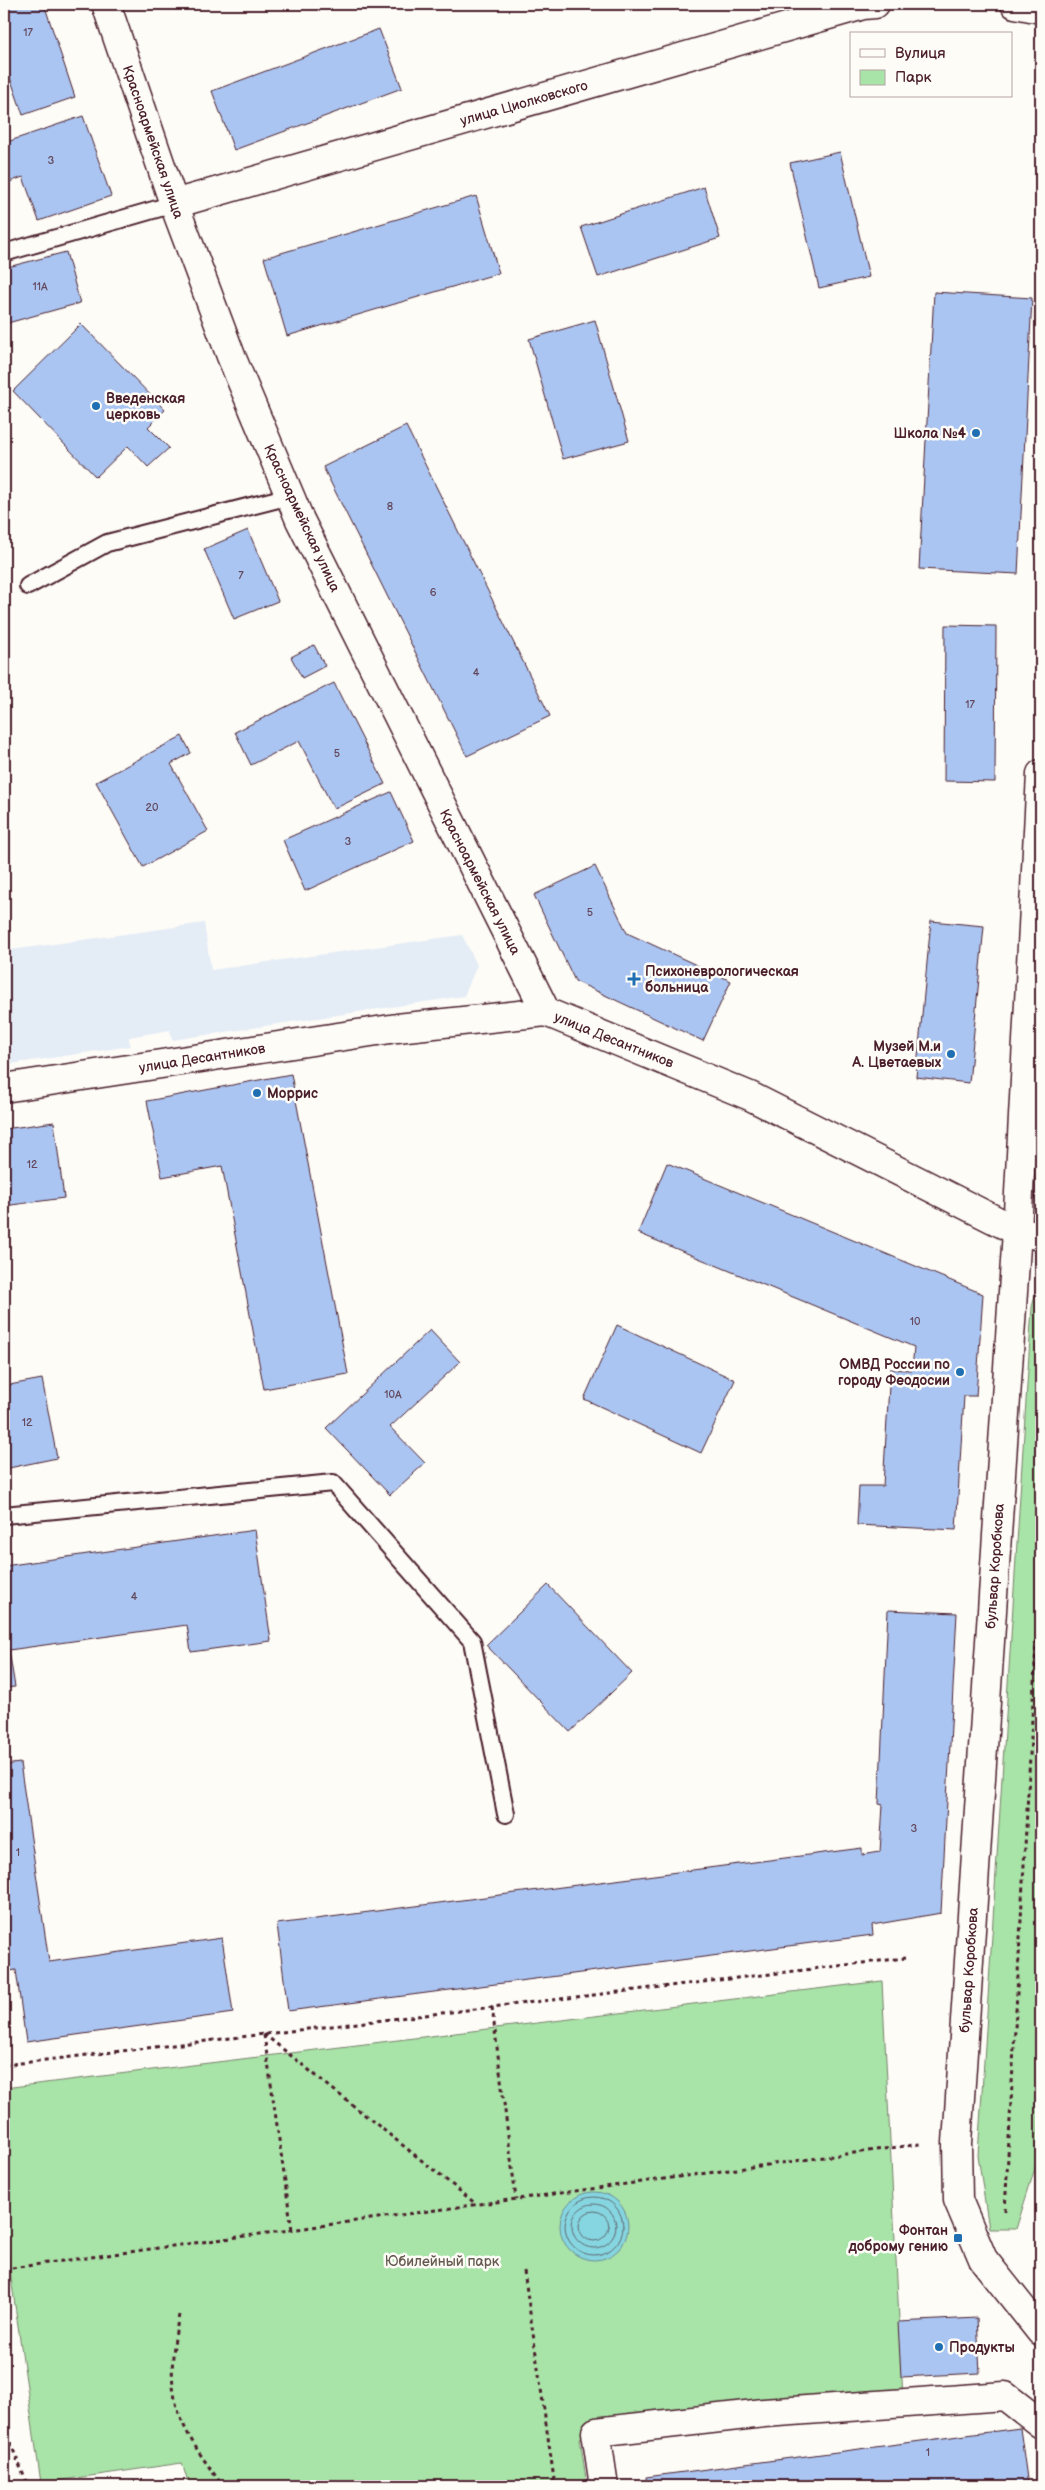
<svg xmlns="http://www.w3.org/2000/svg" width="1045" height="2490" font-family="'Balsamiq Sans',sans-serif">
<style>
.built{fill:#e4ecf6}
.green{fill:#a8e3a8;stroke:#79816a}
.water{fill:#85d6e0;stroke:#6d8d98}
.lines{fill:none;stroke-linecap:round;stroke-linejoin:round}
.shore{stroke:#626873;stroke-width:1}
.building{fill:#abc5f2;stroke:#4a1f2b}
.lane-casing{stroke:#4a1f2b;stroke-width:20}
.street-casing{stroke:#4a1f2b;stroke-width:31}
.secondary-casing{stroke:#4a1f2b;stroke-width:31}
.path{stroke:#4a1f2b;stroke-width:3;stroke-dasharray:4 4;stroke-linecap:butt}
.lane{stroke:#fdfcf7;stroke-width:16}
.street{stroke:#fdfcf7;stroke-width:28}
.secondary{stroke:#fdfcf7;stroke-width:28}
.poi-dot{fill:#1f6fb2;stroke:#fdfcf7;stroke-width:2}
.labels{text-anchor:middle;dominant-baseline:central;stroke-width:5;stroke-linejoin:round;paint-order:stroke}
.number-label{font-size:11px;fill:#62485d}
.street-label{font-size:14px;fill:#4a1f2b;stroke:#fdfcf7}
.poi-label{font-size:14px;font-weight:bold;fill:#4a1f2b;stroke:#fdfcf7;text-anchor:start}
.park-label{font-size:14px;fill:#665a50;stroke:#fdfcf7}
</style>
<rect width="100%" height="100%" fill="#fdfcf7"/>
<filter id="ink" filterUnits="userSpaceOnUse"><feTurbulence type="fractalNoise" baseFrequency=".02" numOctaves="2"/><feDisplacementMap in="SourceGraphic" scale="10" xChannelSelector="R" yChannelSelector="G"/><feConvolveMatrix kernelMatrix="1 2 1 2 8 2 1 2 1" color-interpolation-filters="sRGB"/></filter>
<g filter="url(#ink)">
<polygon class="built" points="204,923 211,970 462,935 477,965 464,996 172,1040 170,1030 129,1037 130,1046 4,1065 4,951"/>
<g class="green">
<polygon points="1041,1273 1041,2073 1037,2162 1016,2229 989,2229 978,2155 1032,1307"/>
<polygon points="882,1981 903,2399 580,2438 587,2486 189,2486 182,2463 41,2483 4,2230 4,2088"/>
</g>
<circle class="water" cx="594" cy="2226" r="34"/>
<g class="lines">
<g class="shore">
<circle cx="594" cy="2226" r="29"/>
<circle cx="594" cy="2226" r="22"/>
<circle cx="594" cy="2226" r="15"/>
</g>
</g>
<g class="building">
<polygon points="4,4 44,4 75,97 23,115 4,60"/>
<polygon points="379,29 402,88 234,150 212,91"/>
<polygon points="83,116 111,196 39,221 23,177 4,184 4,143"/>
<polygon points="840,152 869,277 819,288 790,163"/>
<polygon points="704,187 720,238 598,277 581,227"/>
<polygon points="476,196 499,273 287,336 264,258"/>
<polygon points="66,252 80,303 4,324 4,268"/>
<polygon points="934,292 1032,298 1018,574 919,569"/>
<polygon points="595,320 629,441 563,459 529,339"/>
<polygon points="81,324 165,410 148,427 169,448 148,467 128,446 96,477 13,391"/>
<polygon points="406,426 550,716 467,756 323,467"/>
<polygon points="248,530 278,601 234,619 204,549"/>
<polygon points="945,625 996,626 995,782 944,781"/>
<polygon points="314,645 325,666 302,678 291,657"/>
<polygon points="334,683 385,784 334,809 299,741 251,765 235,732"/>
<polygon points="182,736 191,753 171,764 208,831 143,867 96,782"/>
<polygon points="391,792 414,841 305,891 283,840"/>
<polygon points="595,866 627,933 731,981 703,1041 575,981 534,895"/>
<polygon points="931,921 984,926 969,1083 916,1077"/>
<polygon points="291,1074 348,1374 264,1389 222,1166 162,1177 147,1101"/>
<polygon points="54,1122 64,1198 4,1206 4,1129"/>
<polygon points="667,1163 983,1294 976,1396 964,1396 956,1530 857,1525 859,1486 883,1486 890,1369 912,1370 914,1347 638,1233"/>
<polygon points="617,1325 735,1380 701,1453 584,1399"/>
<polygon points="430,1330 460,1362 390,1427 425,1463 390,1495 326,1428"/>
<polygon points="42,1379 57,1458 4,1469 4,1386"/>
<polygon points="255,1530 271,1641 191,1652 187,1625 9,1650 15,1687 4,1688 4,1566"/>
<polygon points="548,1585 632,1673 570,1732 486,1645"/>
<polygon points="888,1610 957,1613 941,1913 872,1925 873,1935 288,2011 277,1924 862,1848 862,1855 880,1852 883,1805 879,1804"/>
<polygon points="20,1763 49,1962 222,1938 233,2013 26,2042 16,1970 4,1972 4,1765"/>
<polygon points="977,2318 980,2373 901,2377 898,2322"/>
<polygon points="1020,2428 1028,2486 647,2486 646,2477"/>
</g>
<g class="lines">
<g class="lane-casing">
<g id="lane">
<polyline points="4,253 174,204"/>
<polyline points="28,586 107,543 290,496"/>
<polyline points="4,1515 333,1483 472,1641 506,1814"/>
</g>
</g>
<g class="street-casing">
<g id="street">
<polyline points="1015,4 1041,9"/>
<polyline points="174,204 863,5 875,4"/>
<polyline points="4,1088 397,1028 546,1012"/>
<polyline points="1017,1231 1041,774"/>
<polyline points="604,2486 596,2432 764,2413 1005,2396 1041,2424"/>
</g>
</g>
<g class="secondary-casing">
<g id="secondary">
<polyline points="106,4 174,204 231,356 300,520 546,1012 750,1096 1017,1231 1041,1236"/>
<polyline points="1017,1231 957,2143 958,2200 983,2259 1041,2332"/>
</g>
</g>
<g class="path">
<polyline points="492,2007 516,2199"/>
<polyline points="264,2034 476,2204"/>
<polyline points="264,2035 292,2230"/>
<polyline points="4,2065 905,1958"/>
<polyline points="1005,2211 1041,1555"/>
<polyline points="4,2269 920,2144"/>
<polyline points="524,2271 555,2486"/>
<path d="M179 2315C163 2396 175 2422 223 2486"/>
<polyline points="4,2419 10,2442 28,2486"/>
</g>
<use href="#lane" class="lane"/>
<use href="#street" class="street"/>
<use href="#secondary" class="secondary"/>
</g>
</g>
<g class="poi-dot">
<circle cx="96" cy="406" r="5"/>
<circle cx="976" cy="433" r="5"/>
<path d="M631.5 971.5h5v5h5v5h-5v5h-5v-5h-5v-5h5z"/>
<circle cx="951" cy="1054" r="5"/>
<circle cx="257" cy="1093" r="5"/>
<circle cx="960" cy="1372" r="5"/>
<rect x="953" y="2233" width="10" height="10" rx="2.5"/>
<circle cx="939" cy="2347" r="5"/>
</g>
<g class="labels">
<g class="number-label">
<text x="28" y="32">17</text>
<text x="51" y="160">3</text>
<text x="40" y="286">11А</text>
<text x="390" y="506">8</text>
<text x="241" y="575">7</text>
<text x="433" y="592">6</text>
<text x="476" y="672">4</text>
<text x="970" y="704">17</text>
<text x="337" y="753">5</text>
<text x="152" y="807">20</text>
<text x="348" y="841">3</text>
<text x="590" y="912">5</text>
<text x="32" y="1164">12</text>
<text x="915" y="1321">10</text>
<text x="393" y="1394">10А</text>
<text x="27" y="1422">12</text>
<text x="134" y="1596">4</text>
<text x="914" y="1828">3</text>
<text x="18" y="1852">1</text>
<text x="928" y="2452">1</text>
</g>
<g class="street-label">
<text transform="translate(524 103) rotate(-16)">улица Циолковского</text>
<text transform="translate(153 142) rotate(71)">Красноармейская улица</text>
<text transform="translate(302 518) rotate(65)">Красноармейская улица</text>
<text transform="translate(480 882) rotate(63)">Красноармейская улица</text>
<text transform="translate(614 1040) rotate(22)">улица Десантников</text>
<text transform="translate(202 1058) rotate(-9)">улица Десантников</text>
<text transform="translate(995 1566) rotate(-86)">бульвар Коробкова</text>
<text transform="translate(969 1970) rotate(-86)">бульвар Коробкова</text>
</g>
<g class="poi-label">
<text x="106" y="398">Введенская<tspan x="106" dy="16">церковь</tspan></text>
<text x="966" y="433" text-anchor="end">Школа №4</text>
<text x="645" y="971">Психоневрологическая<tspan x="645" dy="16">больница</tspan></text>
<text x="941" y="1046" text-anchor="end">Музей М.и<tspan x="941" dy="16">А. Цветаевых</tspan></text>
<text x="267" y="1093">Моррис</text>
<text x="950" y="1364" text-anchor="end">ОМВД России по<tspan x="950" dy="16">городу Феодосии</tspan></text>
<text x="948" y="2230" text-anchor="end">Фонтан<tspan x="948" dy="16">доброму гению</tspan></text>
<text x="949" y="2347">Продукты</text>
</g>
<g class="park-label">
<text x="442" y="2261">Юбилейный парк</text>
</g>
</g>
<rect width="1045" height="2490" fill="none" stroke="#fdfcf7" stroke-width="20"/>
<rect x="10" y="10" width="1025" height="2470" fill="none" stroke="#4a1f2b" stroke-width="2" filter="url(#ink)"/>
<rect x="850" y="32" width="162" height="65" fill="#fdfcf7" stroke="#b5a4a5"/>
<rect x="860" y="49" width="25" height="8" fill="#fdfcf7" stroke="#b5a4a5"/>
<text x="895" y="58" font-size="15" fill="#4a1f2b">Вулиця</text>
<rect x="860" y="70" width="25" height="15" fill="#a8e3a8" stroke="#b5a4a5"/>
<text x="895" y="82" font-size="15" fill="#4a1f2b">Парк</text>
</svg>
